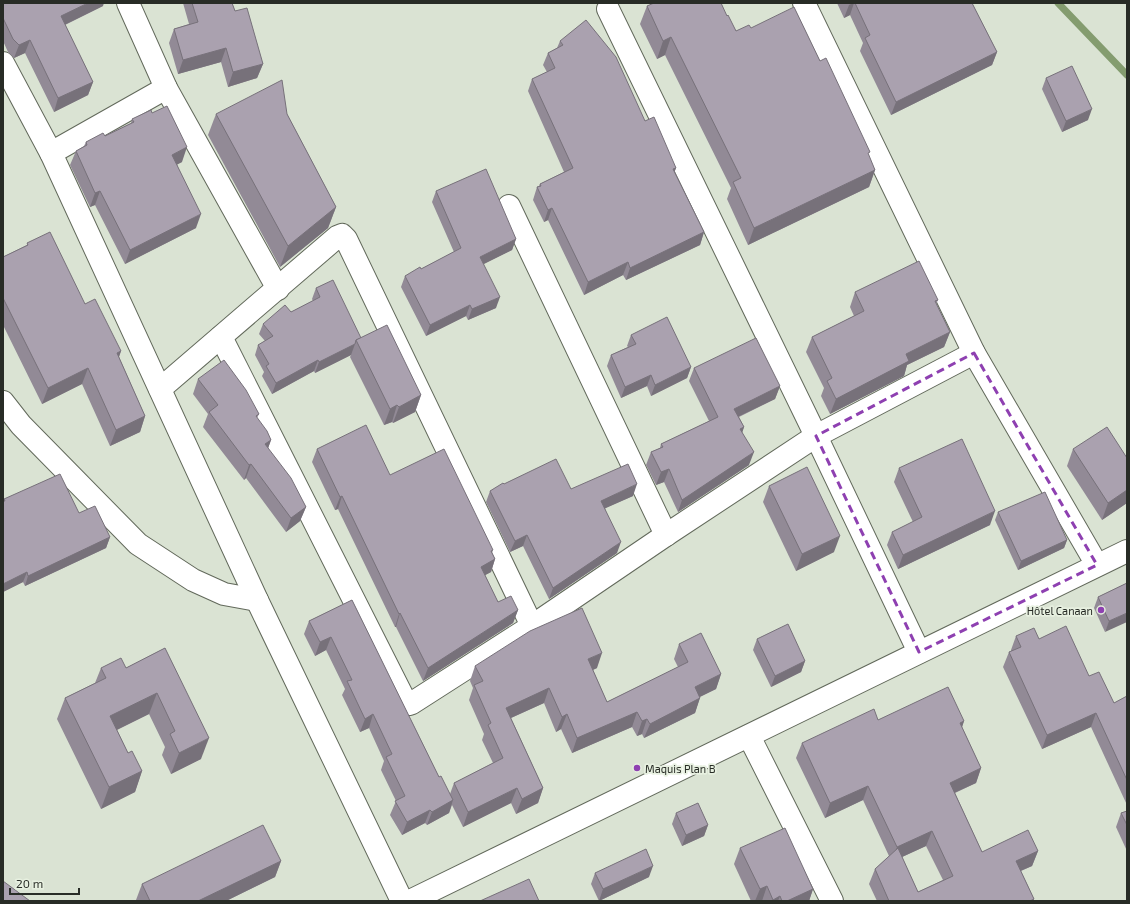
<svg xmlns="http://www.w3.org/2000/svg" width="1130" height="904" font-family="'Exo 2',sans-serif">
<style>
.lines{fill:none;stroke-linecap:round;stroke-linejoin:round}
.stream{stroke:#849c6f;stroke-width:7}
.minor-casing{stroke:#62695b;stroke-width:24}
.minor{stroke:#fff;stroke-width:22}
.wall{fill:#928a96;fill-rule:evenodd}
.shaded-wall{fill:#77717a}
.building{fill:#aaa1af;stroke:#77717a}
.marked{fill:none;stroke:#8e40b1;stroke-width:3;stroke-dasharray:8 5;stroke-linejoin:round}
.poi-dot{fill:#8e40b1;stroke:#e7f0e0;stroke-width:1.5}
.labels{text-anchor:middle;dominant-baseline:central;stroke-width:3.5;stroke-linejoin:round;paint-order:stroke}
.poi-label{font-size:11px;fill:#282c26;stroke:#e7f0e0;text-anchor:end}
</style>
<rect width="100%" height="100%" fill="#dae3d3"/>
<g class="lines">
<polyline class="stream" points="1058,3 1127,75"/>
<g class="minor-casing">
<g id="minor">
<polyline points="128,3 166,88 278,289"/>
<polyline points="804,3 974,353 1097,565"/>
<polyline points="608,9 816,436 919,652"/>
<polyline points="3,63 51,153 257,600 402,901"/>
<polyline points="51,153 166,88"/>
<polyline points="509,206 666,535"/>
<polyline points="221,337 406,703 409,704 412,703 532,626 666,535 816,436 974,353"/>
<polyline points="160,389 337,237 342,235 346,239 532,626"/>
<polyline points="3,402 21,425 138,544 193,580 224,594 257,600"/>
<polyline points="749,736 832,901"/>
<polyline points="410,901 1127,551"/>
</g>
</g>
<use href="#minor" class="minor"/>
</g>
<g class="wall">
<polygon points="3,3 103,6 65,25 93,82 88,95 54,112 25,53 14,58 8,52 3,41"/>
<polygon points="183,3 232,3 235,11 263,64 257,78 228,87 221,62 178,74 169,43 174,29 189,24"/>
<polygon points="837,3 972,3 997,52 992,65 891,115 860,51 863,43 850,15 844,18"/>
<polygon points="647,6 727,16 736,31 751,28 820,61 868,155 875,170 869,187 748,245 727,199 731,188 665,55 657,59 640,24"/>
<polygon points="560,41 645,121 676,168 674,173 704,232 700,245 626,280 623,275 584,295 548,220 544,222 533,200 537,187 539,186 540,184 564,172 528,91 532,79 547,72 543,65 548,53 557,48"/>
<polygon points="1046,78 1088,120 1062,132 1042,89"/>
<polygon points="152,113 182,162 177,164 196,228 125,264 95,205 90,207 70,165 76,151 84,146 86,142 105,136 131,123 132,119"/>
<polygon points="216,114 287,114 336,207 328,228 280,267 208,135"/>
<polygon points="436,191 516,239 512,250 483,264 496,308 468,320 466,316 426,336 401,287 405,276 421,269 454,252 432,202"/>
<polygon points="27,243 85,304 121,351 119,357 145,416 140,432 110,446 82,384 42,404 3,325 3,257 27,245"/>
<polygon points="316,288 361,338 421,395 415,412 393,423 392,422 384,425 350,357 351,355 315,373 314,371 272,394 262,376 264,372 255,355 258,345 265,341 259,334 263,324 291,312 313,301 312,299"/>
<polygon points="855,292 938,300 936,304 950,332 944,347 907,365 904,376 830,414 821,396 824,388 806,352 812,337 854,316 850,307"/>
<polygon points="631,335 691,367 687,378 651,396 647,386 621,398 607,366 611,355 628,347 627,346"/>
<polygon points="694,368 780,386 775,399 739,417 744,427 742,432 749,465 678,512 664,482 656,485 646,465 651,452 660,448 661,444 709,421 689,381"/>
<polygon points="198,379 259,414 257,418 271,440 268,448 306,507 300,521 286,532 246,478 244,480 203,427 208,414 193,394"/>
<polygon points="317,449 390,475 492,552 495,559 491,572 485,575 498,602 518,610 513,623 423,681 396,627 395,627 338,509 335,510 312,462"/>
<polygon points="1073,449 1127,458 1127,503 1102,520 1067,466"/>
<polygon points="899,468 990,525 898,569 887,545 892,532 913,522 894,482"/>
<polygon points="504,484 571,489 633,496 605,508 617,553 549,599 523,546 510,552 486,502 490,491"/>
<polygon points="769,486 834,552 796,571 763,502"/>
<polygon points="4,499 79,513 110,537 106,548 25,586 23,582 3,592 3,501"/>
<polygon points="998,512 1067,540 1064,548 1018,570 995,520"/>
<polygon points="1127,583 1105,632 1094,608 1098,597"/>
<polygon points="352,600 439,777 450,794 454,783 493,763 482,740 484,734 469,700 473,688 470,681 475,666 597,668 593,670 607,702 678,667 674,659 679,644 721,674 716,689 700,697 695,713 644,738 642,734 637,736 632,727 572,753 561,729 556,732 544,703 511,718 543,788 538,803 516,814 511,803 463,827 452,805 449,813 427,825 425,823 402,835 390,815 396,801 381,770 384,761 369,728 360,732 342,695 345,689 326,650 315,656 304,634 309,621"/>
<polygon points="1016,636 1039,639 1089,676 1114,703 1127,696 1127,805 1091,727 1042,749 1003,667 1009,652 1011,651 1011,650"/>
<polygon points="757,639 805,661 801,672 771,687 753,650"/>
<polygon points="165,648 201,759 171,774 162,755 165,747 149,714 117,730 128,753 142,771 135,792 101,809 57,719 65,698 95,683 101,668 126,668"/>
<path d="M878 720 964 721 962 727 981 768 976 783 955 793 982 852 1038 851 1032 866 1021 871 1034 899V901H877L869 884 875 869 889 856 863 800 825 818 796 758 802 743ZM926 846 943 880 918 892 902 857Z"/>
<polygon points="1127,811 1127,851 1116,827 1121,813"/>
<polygon points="676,813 708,825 704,836 682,846 672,824"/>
<polygon points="740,848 813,889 809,901 751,901 734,864"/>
<polygon points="281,861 275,877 226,901 136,901 136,900 142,884"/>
<polygon points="595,873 649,877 599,901 591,884"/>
</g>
<g class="shaded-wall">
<polygon points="88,3 104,3 103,6 56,29 61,16"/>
<polygon points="853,3 854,3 850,15 844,18 849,5"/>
<polygon points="671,37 665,55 657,59 663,41"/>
<polygon points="30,40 25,53 14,58 19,45"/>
<polygon points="226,48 221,62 178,74 183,60"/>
<polygon points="997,52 992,65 891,115 896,102"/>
<polygon points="263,64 257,78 228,87 233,72"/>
<polygon points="93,82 88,95 54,112 58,98"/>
<polygon points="1092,109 1088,120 1062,132 1066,121"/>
<polygon points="187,147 182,162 167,170 172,155"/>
<polygon points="676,168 671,180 673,169"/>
<polygon points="875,170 869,187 748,245 754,228"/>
<polygon points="100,191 95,205 90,207 95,193"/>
<polygon points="336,207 328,228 280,267 288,246"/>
<polygon points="552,208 548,220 544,222 548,210"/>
<polygon points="201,214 196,228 125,264 130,250"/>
<polygon points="704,232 700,245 626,280 630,268"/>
<polygon points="516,239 512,250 476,268 480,257"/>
<polygon points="628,262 623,275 584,295 588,282"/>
<polygon points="500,297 496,308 468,320 472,309"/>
<polygon points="470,305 466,316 426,336 430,325"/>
<polygon points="950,332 944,347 907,365 904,376 830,414 836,399 906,354"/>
<polygon points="355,344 351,355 315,373 319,362"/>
<polygon points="121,351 115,367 117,353"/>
<polygon points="318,360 314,371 272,394 276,383"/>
<polygon points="691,367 687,378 651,396 655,385"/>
<polygon points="88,368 82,384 42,404 48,388"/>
<polygon points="651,375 647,386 621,398 625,387"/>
<polygon points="780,386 775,399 729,421 734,409"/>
<polygon points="421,395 415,412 393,423 399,407"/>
<polygon points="397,405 392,422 384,425 390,409"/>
<polygon points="145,416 140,432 110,446 116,430"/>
<polygon points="744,427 740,440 740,429"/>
<polygon points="271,440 266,454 265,444"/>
<polygon points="754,452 749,465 678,512 682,500"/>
<polygon points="251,464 246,478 244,480 249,465"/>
<polygon points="669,469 664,482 656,485 661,472"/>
<polygon points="637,484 633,496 597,512 601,501"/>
<polygon points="1127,490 1127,503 1102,520 1108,503"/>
<polygon points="342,496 338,509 335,510 340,497"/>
<polygon points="306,507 300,521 286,532 291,518"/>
<polygon points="995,511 990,525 898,569 903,555"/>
<polygon points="527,535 523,546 510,552 515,541"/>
<polygon points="840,536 834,552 796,571 802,554"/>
<polygon points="110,537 106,548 25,586 28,576"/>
<polygon points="1067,540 1064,548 1018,570 1021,561"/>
<polygon points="621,542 617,553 549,599 553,588"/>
<polygon points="493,550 488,563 495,559 491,572 476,580 481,567 491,551"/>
<polygon points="27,572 23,582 3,592 3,584"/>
<polygon points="518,610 513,623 423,681 428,668"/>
<polygon points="400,613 396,627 395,627 399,614"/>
<polygon points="1127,613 1127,622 1105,632 1109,621"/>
<polygon points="331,637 326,650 315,656 320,642"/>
<polygon points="602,653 597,668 583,674 588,659"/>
<polygon points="805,661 801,672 771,687 775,676"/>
<polygon points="721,674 716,689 689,702 695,687"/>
<polygon points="549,688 544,703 500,723 506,708"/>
<polygon points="157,693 149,714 102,737 110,716"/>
<polygon points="700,698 695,713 644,738 650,724"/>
<polygon points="637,712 632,727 572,753 577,738"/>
<polygon points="1096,713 1091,727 1042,749 1047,735"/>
<polygon points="373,714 369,728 360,732 365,719"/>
<polygon points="567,714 561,729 556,732 562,717"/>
<polygon points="647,719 642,734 637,736 642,721"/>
<polygon points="964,721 959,736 960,723"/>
<polygon points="209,738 201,759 171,774 179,753"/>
<polygon points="981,768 976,783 945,797 950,783"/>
<polygon points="142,771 135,792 101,809 109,787"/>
<polygon points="868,786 863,800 825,818 830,803"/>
<polygon points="517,788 511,803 463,827 468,812"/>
<polygon points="543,788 538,803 516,814 522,799"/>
<polygon points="453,800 449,813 427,825 432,812"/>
<polygon points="430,810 425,823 402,835 407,822"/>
<polygon points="708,825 704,836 682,846 686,835"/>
<polygon points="932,831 926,846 891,862 897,847"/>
<polygon points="1038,851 1032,866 1011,875 1016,861"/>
<polygon points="281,861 275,877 226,901 198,901"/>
<polygon points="653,866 649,877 599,901 603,889"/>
<polygon points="767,886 762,901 755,901 760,889"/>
<polygon points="813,889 809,901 787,901"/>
<polygon points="780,896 778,901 773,901 773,900"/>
</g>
<g class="building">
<polygon points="3,3 88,3 61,16 93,82 58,98 30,40 19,45 13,39 3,18"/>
<polygon points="192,3 232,3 235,11 247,8 263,64 233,72 226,48 183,60 174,29 198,22"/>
<polygon points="654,3 721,3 727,16 728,15 736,31 749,25 751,28 794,7 820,61 826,58 870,152 868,153 875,170 754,228 733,182 741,178 671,37 663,41 647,6"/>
<polygon points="855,3 972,3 997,52 896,102 865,38 870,35"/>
<polygon points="586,20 616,57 645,121 654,117 676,168 673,169 704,232 630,268 628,262 588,282 552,208 548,210 537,187 541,186 540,184 573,168 532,79 555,68 548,53 563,45 560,41"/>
<polygon points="1072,66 1092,109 1066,121 1046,78"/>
<polygon points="282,80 287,114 336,207 288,246 216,114"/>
<polygon points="167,106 187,147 172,155 201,214 130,250 100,191 95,193 76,151 87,145 86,142 103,133 105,136 134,122 132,119 151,110 152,113"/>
<polygon points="486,169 516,239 480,257 500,297 472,309 470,305 430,325 405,276 420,267 421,269 461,248 436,191"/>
<polygon points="50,232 85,304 95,299 121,351 117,353 145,416 116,430 88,368 48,388 3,298 3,257 28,245 27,243"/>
<polygon points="919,261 938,300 935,301 950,332 906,354 909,361 836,399 827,381 832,378 812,337 864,311 855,292"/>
<polygon points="333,280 361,338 356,340 355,344 319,362 318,360 276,383 266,366 269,364 258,345 273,336 263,324 285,305 291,312 320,297 316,288"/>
<polygon points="667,317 691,367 655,385 651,375 625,387 611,355 636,344 631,335"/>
<polygon points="387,325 421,395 399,407 397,405 390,409 356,340"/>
<polygon points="756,338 780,386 734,409 744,427 740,429 754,452 682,500 669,469 661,472 651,452 663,447 661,444 718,417 694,368"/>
<polygon points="224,360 246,390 259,414 256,416 267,431 271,440 265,444 291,478 306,507 291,518 251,464 249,465 209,412 218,405 198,379"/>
<polygon points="366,425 390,475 444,449 493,550 491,551 495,559 481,567 498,602 511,596 518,610 428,668 400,613 399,614 342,496 340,497 317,449"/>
<polygon points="1107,427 1127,458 1127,490 1108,503 1073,449"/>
<polygon points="962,439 995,511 903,555 892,532 922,517 899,468"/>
<polygon points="556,459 571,489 628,464 637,484 601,501 621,542 553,588 527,535 515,541 490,491 503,483 504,484"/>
<polygon points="807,467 840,536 802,554 769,486"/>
<polygon points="60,474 79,513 95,506 110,537 28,576 27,572 3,584 3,501 5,501 4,499"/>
<polygon points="1045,492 1067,540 1021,561 998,512"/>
<polygon points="1127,583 1127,613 1109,621 1098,597"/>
<polygon points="352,600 439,777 441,776 453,800 432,812 430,810 407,822 395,801 405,796 386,757 392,754 373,714 365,719 347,681 352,680 331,637 320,642 309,621"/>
<polygon points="582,608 602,653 588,659 607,702 688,662 679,644 701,633 721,674 695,687 700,698 650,724 647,719 642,721 637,712 577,738 567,714 562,717 549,688 506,708 543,788 522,799 517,788 468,812 454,783 503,758 488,725 491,723 474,685 483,681 475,666 530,631"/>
<polygon points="788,624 805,661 775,676 757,639"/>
<polygon points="1066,626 1089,676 1099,672 1114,703 1127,696 1127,780 1096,713 1047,735 1009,652 1021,647 1016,636 1034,628 1039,639"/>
<polygon points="165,648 209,738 179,753 170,734 175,731 157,693 110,716 128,753 132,751 142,771 109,787 65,698 106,678 101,668 121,658 126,668"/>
<polygon points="948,687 964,721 960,723 981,768 950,783 982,852 1028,830 1038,851 1016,861 1034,899 1030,901 889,901 875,869 898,848 918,892 953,876 932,831 897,847 868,786 830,803 802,743 874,709 878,720"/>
<polygon points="698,803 708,825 686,835 676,813"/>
<polygon points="1127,811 1127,825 1121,813"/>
<polygon points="263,825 281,861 198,901 150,901 142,884"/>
<polygon points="785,828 813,889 787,901 782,901 780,896 773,900 767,886 760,889 740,848"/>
<polygon points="646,849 653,866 603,889 595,873"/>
<polygon points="529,879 539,901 480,901"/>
<polygon points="3,881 30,901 3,901"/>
</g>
<path class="marked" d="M974 353 1097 565 919 652 816 436Z"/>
<g class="poi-dot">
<circle cx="1101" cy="610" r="4"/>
<circle cx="637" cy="768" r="4"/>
</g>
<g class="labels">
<g class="poi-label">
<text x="1093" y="610">Hôtel Canaan</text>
<text x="645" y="768" text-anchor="start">Maquis Plan B</text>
</g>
</g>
<rect width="1130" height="904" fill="none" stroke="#282c26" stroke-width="8"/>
<path d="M10 888v6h69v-6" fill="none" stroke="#282c26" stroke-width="2"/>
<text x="16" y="888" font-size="12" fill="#282c26" stroke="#e7f0e0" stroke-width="3" paint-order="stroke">20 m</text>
</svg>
